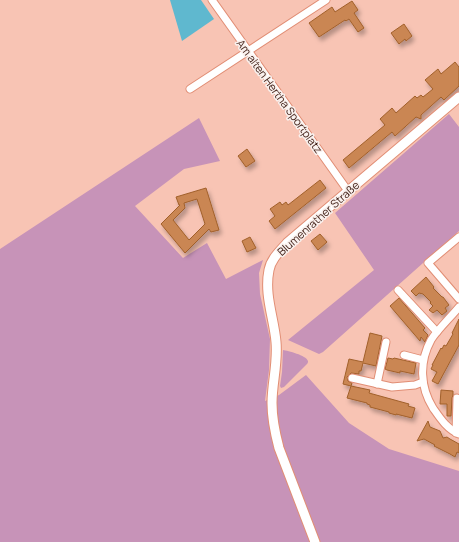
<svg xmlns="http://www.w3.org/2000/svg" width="459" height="542" font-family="Manrope,sans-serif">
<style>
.green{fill:#c793b8}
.water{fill:#5fb8cf}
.building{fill:#ca8652;stroke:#a1602b;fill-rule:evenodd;filter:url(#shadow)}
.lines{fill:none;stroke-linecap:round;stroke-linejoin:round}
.minor-casing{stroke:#e18e75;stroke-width:9}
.tertiary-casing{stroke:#e18e75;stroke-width:11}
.minor{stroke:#fff;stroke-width:7}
.tertiary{stroke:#fff;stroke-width:9}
.labels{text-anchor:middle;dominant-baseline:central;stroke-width:3;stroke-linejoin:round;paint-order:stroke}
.street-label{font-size:11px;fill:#3e1d14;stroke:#f9f0ed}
</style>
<defs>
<filter id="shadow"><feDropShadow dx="2.5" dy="4" stdDeviation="2" flood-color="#0004"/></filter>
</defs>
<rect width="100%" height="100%" fill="#f8c4b4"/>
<g class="green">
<polygon points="449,114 459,127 459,231 323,352 319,354 288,340 374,270 335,213"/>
<polygon points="199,118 220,161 184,169 135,206 183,258 207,243 226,279 263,260 259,273 260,294 270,339 269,370 265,401 279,395 306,375 349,423 389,449 459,471 459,542 0,542 0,249"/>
<path d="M283 350C288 351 306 355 308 361 308 362 308 363 307 364L284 387 281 388 280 386 282 372Z"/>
</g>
<polygon class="water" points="170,0 201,0 214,19 182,41"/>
<g class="building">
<polygon points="352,1 358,10 354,13 364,28 358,32 349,19 346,21 345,20 319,37 309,23 332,7 335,12"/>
<polygon points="404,24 412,36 406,41 405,39 399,44 391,33"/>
<polygon points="455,62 459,67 459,86 444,100 441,97 421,115 421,119 416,117 395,136 392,132 349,168 343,160 385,125 380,119 392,108 396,113 415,96 417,98 421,95 423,97 433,89 425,80 438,69 441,74"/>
<polygon points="247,149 255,161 246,167 238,156"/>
<polygon points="320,180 326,188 275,229 269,221 275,216 270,209 280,202 282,205 286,202 288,205"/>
<path d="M206 188 219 230 211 232 209 229 185 253 161 224 180 205H179L176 197ZM197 199 205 224 189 240 173 220 185 208 184 203Z"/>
<polygon points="320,234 327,242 318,250 311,241"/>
<polygon points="250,237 256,248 247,252 242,241"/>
<polygon points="426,277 434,287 433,288 442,297 443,297 449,305 445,308 447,311 442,315 437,310 433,313 429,310 433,306 430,303 431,302 423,294 419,293 416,296 411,291"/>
<polygon points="399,298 425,328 423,330 428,335 425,342 421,337 420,341 390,306"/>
<polygon points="459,319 459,345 438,384 432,381 437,372 431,369 433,365 432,365 441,348 442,349 444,345 446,346 453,334 452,333"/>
<polygon points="370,333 382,336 376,366 363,363 361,371 359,371 359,374 351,373 347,377 348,381 352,383 351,386 343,384 349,359 363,362"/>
<polygon points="388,358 393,359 394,358 416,363 414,374 400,371 400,373 387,370 385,369"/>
<polygon points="351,386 370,390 369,393 409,404 408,406 415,408 412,418 396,414 396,415 389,413 389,412 370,407 370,405 367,404 367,403 347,398"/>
<polygon points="441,390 453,391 453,395 452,398 451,416 447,416 447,404 440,404"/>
<polygon points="428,421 430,427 440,431 443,438 447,437 450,439 459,444 459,453 457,452 455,457 450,454 434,446 435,445 424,439 417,441"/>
</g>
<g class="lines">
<g class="minor-casing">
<g id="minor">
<polyline points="212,0 348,191"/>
<polyline points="190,89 326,0"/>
<polyline points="459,237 428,263 459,299"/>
<polyline points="398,290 437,332"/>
<path d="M459 307C451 317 437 330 431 340 419 362 420 387 433 408 440 418 447 429 459 434"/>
<polyline points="404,355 423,360"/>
<polyline points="352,378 392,387 415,385 423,382"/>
<polyline points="377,384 386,342"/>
<polyline points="456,433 457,398"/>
</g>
</g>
<g class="tertiary-casing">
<path id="tertiary" d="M315 542 279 448C275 433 272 419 272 403 272 383 278 363 276 342 274 318 264 295 269 270 271 259 280 251 287 243L459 97"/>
</g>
<use href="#minor" class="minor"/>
<use href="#tertiary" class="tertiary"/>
</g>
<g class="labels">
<g class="street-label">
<text transform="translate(280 96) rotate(54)">Am alten Hertha Sportplatz</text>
<text transform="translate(318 218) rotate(-42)">Blumenrather Straße</text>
</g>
</g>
</svg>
